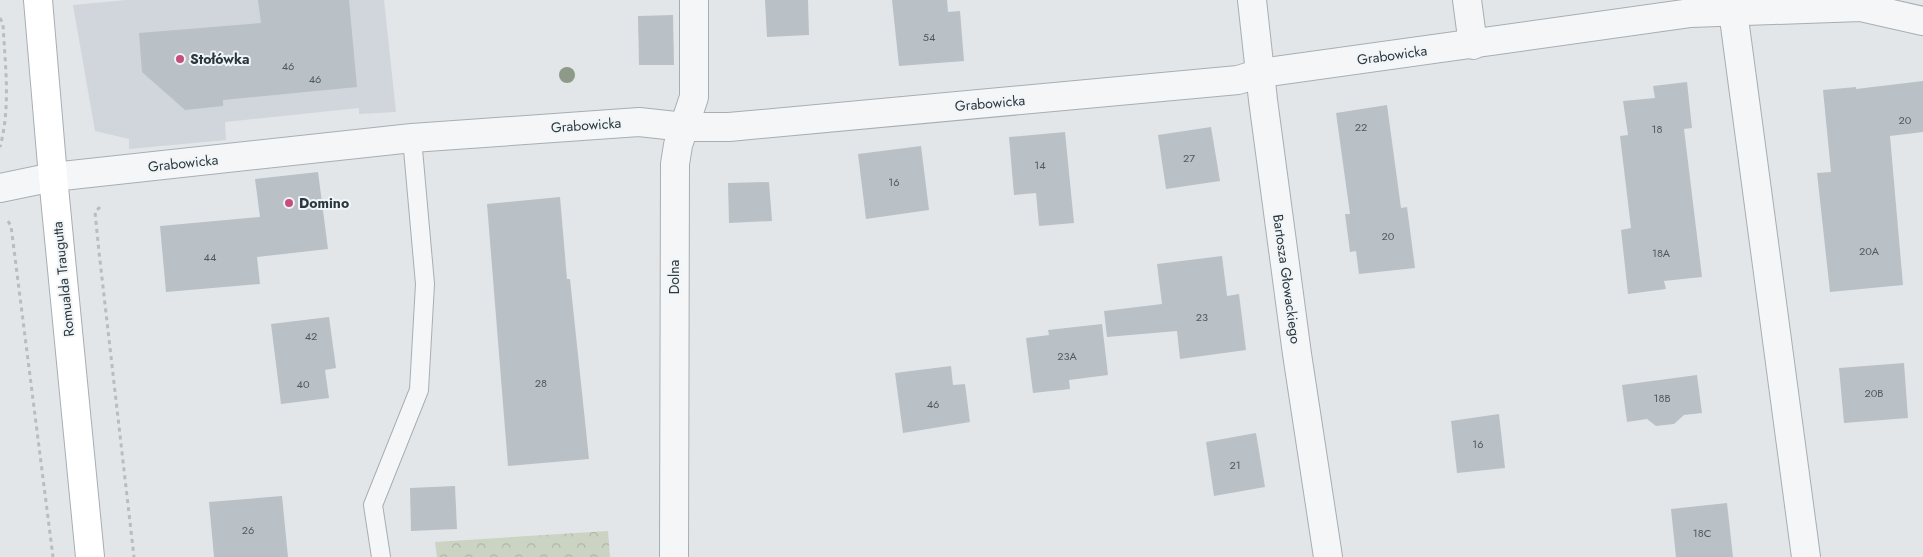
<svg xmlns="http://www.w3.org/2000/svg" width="1923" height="557" font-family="Jost,sans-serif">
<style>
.built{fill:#d0d6db}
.park{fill:url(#park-crowns)}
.building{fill:#b9c1c6}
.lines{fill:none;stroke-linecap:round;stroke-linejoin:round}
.lane-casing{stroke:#a7aeb3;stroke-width:20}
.street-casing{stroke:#a7aeb3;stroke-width:30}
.secondary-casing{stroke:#a7aeb3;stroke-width:30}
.path{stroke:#b8bdc1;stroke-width:3;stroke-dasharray:4 4;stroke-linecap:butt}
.lane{stroke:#f4f6f8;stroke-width:18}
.street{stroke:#f4f6f8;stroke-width:28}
.secondary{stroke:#fff;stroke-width:28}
.tree{fill:#8d9a88}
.poi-dot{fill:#c74d7d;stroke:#f1f5f7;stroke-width:2}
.labels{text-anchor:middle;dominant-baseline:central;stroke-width:4;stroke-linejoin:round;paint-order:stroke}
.number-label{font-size:11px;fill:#4e5a62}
.street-label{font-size:14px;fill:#2b3840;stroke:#f1f5f7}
.poi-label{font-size:14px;font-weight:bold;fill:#2b3840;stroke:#f1f5f7;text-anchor:start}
</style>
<defs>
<pattern id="park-crowns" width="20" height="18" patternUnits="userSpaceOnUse" patternTransform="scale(1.25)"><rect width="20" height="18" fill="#cbd3c3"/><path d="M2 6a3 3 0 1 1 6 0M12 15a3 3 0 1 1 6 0" fill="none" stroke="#aeb6a9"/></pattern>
</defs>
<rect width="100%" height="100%" fill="#e2e6e9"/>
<polygon class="built" points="126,0 384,0 396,112 359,114 359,108 225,122 226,140 129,149 129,139 95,131 73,5"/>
<polygon class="park" points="608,531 610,557 437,557 435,542"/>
<g class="building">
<polygon points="258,0 349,0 357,87 223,100 223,106 185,110 142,72 139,33 261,23"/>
<polygon points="765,0 808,0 809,35 767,37"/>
<polygon points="892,0 947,0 948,12 960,11 964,61 899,66"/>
<polygon points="673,15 674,65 639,65 638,16"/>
<polygon points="1923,81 1923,132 1890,136 1903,285 1830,292 1817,173 1831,172 1823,90 1856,87 1856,89"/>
<polygon points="1687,82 1692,128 1684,129 1702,277 1664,281 1666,289 1628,294 1621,230 1631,228 1620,136 1628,135 1623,101 1655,98 1653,86"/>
<polygon points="1387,105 1401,208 1407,207 1415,268 1359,274 1356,251 1350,252 1345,214 1350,214 1336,113"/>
<polygon points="1211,127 1220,181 1166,189 1158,135"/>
<polygon points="1065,132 1074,223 1039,226 1036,193 1014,195 1009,137"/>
<polygon points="921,146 929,210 866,219 858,154"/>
<polygon points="318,172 328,249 257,257 260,284 166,292 160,226 260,217 255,179"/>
<polygon points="769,182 772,221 729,223 728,183"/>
<polygon points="560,197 567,279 570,279 589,459 508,466 487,204"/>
<polygon points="1222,256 1227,296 1239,294 1246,350 1180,359 1177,331 1107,337 1104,311 1162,304 1157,264"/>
<polygon points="329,317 336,368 325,370 329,398 281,404 271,324"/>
<polygon points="1102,324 1108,375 1069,380 1070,389 1033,393 1026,338 1049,335 1048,330"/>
<polygon points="1904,363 1908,418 1844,423 1839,368"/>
<polygon points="951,366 953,385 965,384 970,422 903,433 895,373"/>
<polygon points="1697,375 1702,413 1684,415 1674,424 1656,426 1647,419 1627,422 1622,385"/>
<polygon points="1499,414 1505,468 1457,473 1451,421"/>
<polygon points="1256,433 1265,487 1214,496 1206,442"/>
<polygon points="455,486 457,529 411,531 410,488"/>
<polygon points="282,496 288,557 214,557 209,502"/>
<polygon points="1727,503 1733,557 1676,557 1671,509"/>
</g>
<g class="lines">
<g class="lane-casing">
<polyline id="lane" points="381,557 373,505 419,390 425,284 412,138"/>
</g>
<g class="street-casing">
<g id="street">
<polyline points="1252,0 1263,100 1297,354 1328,557"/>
<polyline points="1467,0 1473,45"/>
<polyline points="1733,11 1806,557"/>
<polyline points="0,188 53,177 412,138 639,122 685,127 729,127 1238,80 1261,73 1691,13 1861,7 1923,21"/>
<polyline points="674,557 675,164 678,145 694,97 694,0"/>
</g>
</g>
<g class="secondary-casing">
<polyline id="secondary" points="38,0 53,177 90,557"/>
</g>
<g class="path">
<path d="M0 18 3 24C5 65 11 106 0 147"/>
<polyline points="100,207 95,212 99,252 134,557"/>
<polyline points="8,221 11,226 53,557"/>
</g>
<use href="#lane" class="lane"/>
<use href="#street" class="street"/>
<use href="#secondary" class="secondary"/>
</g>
<circle class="tree" cx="567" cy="75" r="8"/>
<g class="poi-dot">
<circle cx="180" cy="59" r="5"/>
<circle cx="289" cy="203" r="5"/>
</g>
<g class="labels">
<g class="number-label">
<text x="929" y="37">54</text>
<text x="288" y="66">46</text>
<text x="315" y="79">46</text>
<text x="1905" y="120">20</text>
<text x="1361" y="127">22</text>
<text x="1657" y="129">18</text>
<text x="1189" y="158">27</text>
<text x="1040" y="165">14</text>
<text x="894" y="182">16</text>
<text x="1388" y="236">20</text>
<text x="1869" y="251">20A</text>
<text x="1661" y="253">18A</text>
<text x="210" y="257">44</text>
<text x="1202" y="317">23</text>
<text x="311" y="336">42</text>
<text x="1067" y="356">23A</text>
<text x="541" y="383">28</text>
<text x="303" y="384">40</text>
<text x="1874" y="393">20B</text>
<text x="1662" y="398">18B</text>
<text x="933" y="404">46</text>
<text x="1478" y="444">16</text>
<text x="1235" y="465">21</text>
<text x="248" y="530">26</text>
<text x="1702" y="533">18C</text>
</g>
<g class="street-label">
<text transform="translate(1392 55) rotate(-8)">Grabowicka</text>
<text transform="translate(990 103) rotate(-5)">Grabowicka</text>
<text transform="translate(586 125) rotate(-4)">Grabowicka</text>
<text transform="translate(183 163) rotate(-6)">Grabowicka</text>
<text transform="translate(674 277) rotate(-90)">Dolna</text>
<text transform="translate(63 279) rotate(-96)">Romualda Traugutta</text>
<text transform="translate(1287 279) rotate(82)">Bartosza Głowackiego</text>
</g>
<g class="poi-label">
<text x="190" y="59">Stołówka</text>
<text x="299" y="203">Domino</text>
</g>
</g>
</svg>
